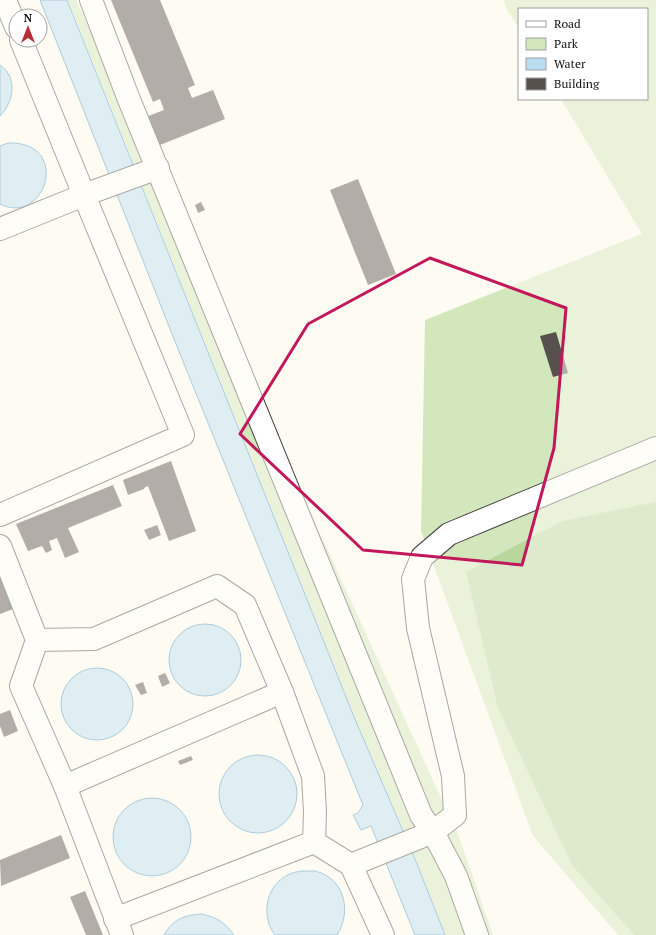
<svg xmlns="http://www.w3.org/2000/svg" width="656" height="935" font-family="'PT Serif',serif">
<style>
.green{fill:#d3e7bd}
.forest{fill:#b7d79d}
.water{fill:#baddf3;stroke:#4592c5}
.building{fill:#57504c}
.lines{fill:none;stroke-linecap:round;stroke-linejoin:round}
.minor-casing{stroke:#424242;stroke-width:24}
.minor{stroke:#fff;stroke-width:22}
.marked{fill:none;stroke:#c2185b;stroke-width:3;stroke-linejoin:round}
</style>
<rect width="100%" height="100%" fill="#fefcf2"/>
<g class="green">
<polygon points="68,0 76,0 459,837 493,935 445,935 415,859 354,717"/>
<polygon points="504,0 656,0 656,935 618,935 533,836 421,531 425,320 642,234 561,99 647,99 647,9 519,9 519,29 506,8"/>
</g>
<polygon class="forest" points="656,502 656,935 634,935 572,865 498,708 466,572 562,521"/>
<g class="water">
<polygon points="40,0 67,0 354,717 415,859 445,935 415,935 371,826 361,830 353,815 358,813 363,805 176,344"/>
<path d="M0 65C18 77 14 102 0 116Z"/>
<path d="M8 143C72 141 46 227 0 204V146Z"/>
<circle cx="205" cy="660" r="36"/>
<circle cx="97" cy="704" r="36"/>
<circle cx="258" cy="794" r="39"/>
<circle cx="152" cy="837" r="39"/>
<path d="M302 871C306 871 311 871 315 871 345 878 352 912 337 935H275C260 916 266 884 290 874 293 872 298 872 302 871Z"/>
<path d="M202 914C218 918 224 922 234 935H164C173 919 185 915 202 914Z"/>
</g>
<g class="building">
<polygon points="111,0 160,0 195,85 188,88 192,98 213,90 225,119 155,147 143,118 164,110 160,99 153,102"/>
<polygon points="358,179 396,274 368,285 330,190"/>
<polygon points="201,202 205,210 198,213 195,205"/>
<polygon points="556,332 568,373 553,377 540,336"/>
<polygon points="171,461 196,531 169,541 148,486 144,488 144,489 128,495 123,480"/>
<polygon points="113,485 122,506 68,528 79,552 65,558 57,538 49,541 52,550 46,553 42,546 28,551 16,524"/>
<polygon points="157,525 161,535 149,540 144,530"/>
<polygon points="0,564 18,607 0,614"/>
<polygon points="165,673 170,683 162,687 158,676"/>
<polygon points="143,682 147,693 141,695 135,685"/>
<polygon points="10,710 18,731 4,737 0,726 0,714"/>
<polygon points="191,756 193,760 180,765 178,761"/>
<polygon points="61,835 70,858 1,886 0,860"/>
<polygon points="85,891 103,935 86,935 70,897"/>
</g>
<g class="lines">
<g class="minor-casing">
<g id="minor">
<polyline points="5,0 16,27"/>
<polyline points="91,0 128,97 421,815 433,832 456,876 477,935"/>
<polyline points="0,229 84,195 21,40"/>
<polyline points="0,515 183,435 84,195 158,168"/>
<polyline points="0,546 37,640 21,686 65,786 122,935"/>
<polyline points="37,640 94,639 217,586 245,605 282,692 313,776 315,812 314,842 351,865 383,935"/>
<polyline points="65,786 282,692"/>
<polyline points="351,865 433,832 455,815 453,776 418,628 413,579 422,557 449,534 656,448"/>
<polyline points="115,919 314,842"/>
</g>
</g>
<use href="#minor" class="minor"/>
</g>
<path d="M0 0H656V935H0ZM430 258 566 308 554 448 522 565 363 550 240 434 308 324Z" fill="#fefcf2" fill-opacity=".55" fill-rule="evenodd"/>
<path class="marked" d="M430 258 566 308 554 448 522 565 363 550 240 434 308 324Z"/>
<rect x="518" y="8" width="130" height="92" fill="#ffffff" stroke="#9f9f9f"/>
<rect x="526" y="21" width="20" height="6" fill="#ffffff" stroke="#9f9f9f"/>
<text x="554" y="28" font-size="12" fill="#0f0f0f">Road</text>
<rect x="526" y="38" width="20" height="12" fill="#d3e7bd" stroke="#9f9f9f"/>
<text x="554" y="48" font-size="12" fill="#0f0f0f">Park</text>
<rect x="526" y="58" width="20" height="12" fill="#baddf3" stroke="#9f9f9f"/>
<text x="554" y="68" font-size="12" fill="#0f0f0f">Water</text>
<rect x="526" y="78" width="20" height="12" fill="#57504c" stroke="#9f9f9f"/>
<text x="554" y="88" font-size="12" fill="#0f0f0f">Building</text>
<g transform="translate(28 28)"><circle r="19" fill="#ffffff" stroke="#9f9f9f"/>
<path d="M0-3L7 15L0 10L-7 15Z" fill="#b72f36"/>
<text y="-6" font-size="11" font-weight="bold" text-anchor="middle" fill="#0f0f0f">N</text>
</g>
</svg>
